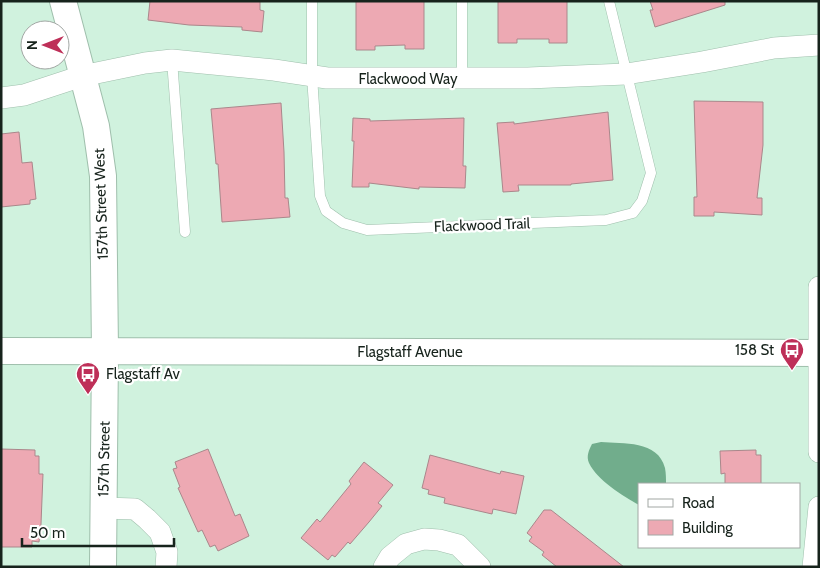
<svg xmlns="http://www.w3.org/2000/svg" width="820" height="568" font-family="Cabin,sans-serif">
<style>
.water{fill:#71ad8c}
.building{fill:#eda9b3;stroke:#aa878b}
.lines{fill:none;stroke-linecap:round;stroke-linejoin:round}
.service-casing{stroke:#9fbfac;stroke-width:11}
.minor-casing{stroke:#9fbfac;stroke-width:22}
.tertiary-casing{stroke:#9fbfac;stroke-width:28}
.service{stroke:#fff;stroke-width:10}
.minor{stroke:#fff;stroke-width:21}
.tertiary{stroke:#fff;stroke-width:26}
.labels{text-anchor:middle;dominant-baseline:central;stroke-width:4.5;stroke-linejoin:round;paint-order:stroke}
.street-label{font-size:15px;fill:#17231c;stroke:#fff}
.poi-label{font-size:15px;fill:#17231c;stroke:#fff;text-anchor:end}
</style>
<rect width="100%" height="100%" fill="#d0f2de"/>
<path class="water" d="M601 442C623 444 658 440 665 468 666 473 666 479 666 484H639V505C623 496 597 480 589 463 586 456 589 450 592 444Z"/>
<g class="building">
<polygon points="150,1 260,1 260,10 264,11 262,32 242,30 242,27 189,25 148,20"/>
<polygon points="356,1 424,1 424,49 405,49 405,45 375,46 375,50 356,50"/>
<polygon points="498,1 567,1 567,43 549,43 549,39 517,39 517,43 498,43"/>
<polygon points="650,1 725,1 725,5 655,27 650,10 653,10"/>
<polygon points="694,101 763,102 763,145 757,198 762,198 762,215 714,212 714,216 694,216 694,197 697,197"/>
<polygon points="281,103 284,152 285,198 288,198 290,217 222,222 218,164 216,164 211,109"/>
<polygon points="608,112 613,180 571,184 571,185 518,185 519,191 503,192 497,123 514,122 514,124"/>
<polygon points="353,118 370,119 370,121 464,118 463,166 466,166 465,188 419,187 419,189 369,183 369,187 352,187 354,141 352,141"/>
<polygon points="19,132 22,163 32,162 36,199 30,200 30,204 1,207 1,134"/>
<polygon points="1,449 35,450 35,456 39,456 39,474 43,474 41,524 39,542 32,541 32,547 1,547"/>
<polygon points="208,449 235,516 240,514 249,536 218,551 215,545 210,547 202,530 198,532 178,488 180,487 173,469 177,468 175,462"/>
<polygon points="756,450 756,455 761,455 761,484 725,484 725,473 721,474 720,451"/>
<polygon points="430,455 500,474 501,471 524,476 516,514 493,509 492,514 444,503 445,498 428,494 429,490 422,488"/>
<polygon points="364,462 393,485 378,503 382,506 369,522 350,544 348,542 335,557 332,555 328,560 301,538 317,519 320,522 351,484 349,481"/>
<polygon points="544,510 551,510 624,567 557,567 542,555 544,552 529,541 532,537 527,533"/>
</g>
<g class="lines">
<g class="service-casing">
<g id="service">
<polyline points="312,1 312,76 320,196 326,211 343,223 367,230 606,220 633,213 642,201 651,173 609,1"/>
<polyline points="462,1 462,79"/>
<polyline points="172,60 185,232"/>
</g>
</g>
<g class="minor-casing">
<g id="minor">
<polyline points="1,98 24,95 82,76 145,63 172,60 274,70 327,78 528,78 626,74 702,62 774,48 819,45"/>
<polyline points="819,287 819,452"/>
<polyline points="103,508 135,509 147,519 160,532 167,552 166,567"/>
<polyline points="384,567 390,557 406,544 424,539 439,540 458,545 480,567"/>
<polyline points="813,567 819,507"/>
</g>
</g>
<g class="tertiary-casing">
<g id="tertiary">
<polyline points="63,1 96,126 103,176 105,351 103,567"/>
<polyline points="1,351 819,353"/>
</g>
</g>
<use href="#service" class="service"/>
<use href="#minor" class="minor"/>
<use href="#tertiary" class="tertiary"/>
</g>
<defs>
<g id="bus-pin" transform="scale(1.25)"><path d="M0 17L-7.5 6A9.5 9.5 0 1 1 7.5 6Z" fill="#be2f58" stroke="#fff"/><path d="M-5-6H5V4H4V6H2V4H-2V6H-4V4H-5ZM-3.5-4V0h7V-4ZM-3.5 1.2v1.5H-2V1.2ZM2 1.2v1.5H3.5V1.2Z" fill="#fff"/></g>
</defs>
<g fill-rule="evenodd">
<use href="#bus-pin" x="792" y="350"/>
<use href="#bus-pin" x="88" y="374"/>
</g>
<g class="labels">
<g class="street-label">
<text x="408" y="79">Flackwood Way</text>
<text transform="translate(101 204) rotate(-92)">157th Street West</text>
<text transform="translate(482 225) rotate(-2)">Flackwood Trail</text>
<text x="410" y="352">Flagstaff Avenue</text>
<text transform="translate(104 459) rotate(-89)">157th Street</text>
</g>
<g class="poi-label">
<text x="774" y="350">158 St</text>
<text x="106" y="374" text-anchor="start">Flagstaff Av</text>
</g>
</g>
<rect width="820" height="568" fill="none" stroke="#17231c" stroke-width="5"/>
<rect x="638" y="483" width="162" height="65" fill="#ffffff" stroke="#a2a7a4"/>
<rect x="648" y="499" width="25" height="8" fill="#ffffff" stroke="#a2a7a4"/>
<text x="682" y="508" font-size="15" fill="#17231c">Road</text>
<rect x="648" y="520" width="25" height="15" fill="#eda9b3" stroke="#a2a7a4"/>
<text x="682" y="533" font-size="15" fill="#17231c">Building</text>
<g transform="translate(45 45) rotate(270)"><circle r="24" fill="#ffffff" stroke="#a2a7a4"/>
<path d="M0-4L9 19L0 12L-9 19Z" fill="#be2f58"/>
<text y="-8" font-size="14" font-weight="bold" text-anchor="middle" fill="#17231c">N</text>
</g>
<path d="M22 538v8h152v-8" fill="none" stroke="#17231c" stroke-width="2.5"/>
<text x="30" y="538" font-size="15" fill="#17231c" stroke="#ffffff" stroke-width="4" paint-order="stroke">50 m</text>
</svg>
